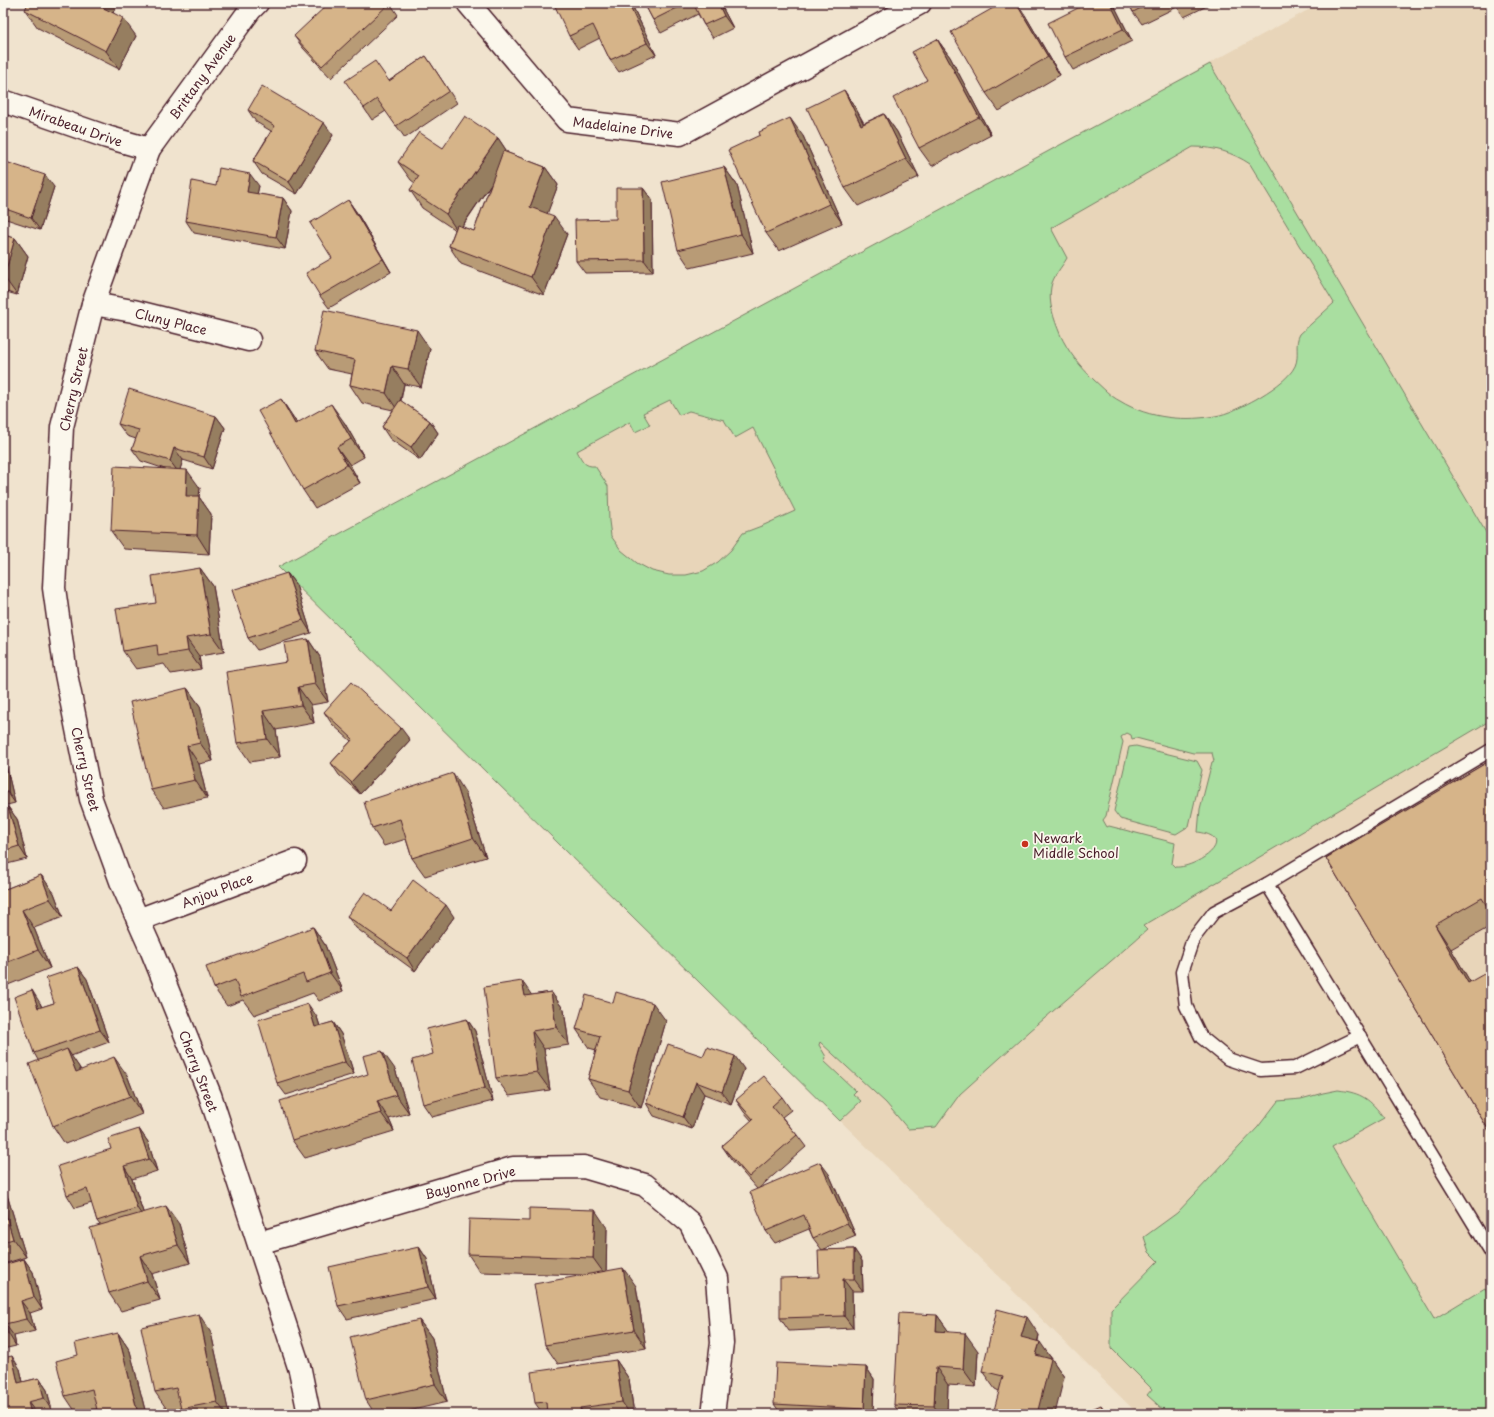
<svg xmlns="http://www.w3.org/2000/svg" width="1494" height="1417" font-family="'Playpen Sans',sans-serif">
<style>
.built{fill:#e8d5b9}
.grass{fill:#a9dea0;stroke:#7a7e66;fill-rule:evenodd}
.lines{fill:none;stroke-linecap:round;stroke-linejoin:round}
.service-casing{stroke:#4a1f2b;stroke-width:15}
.minor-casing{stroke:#4a1f2b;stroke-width:25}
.tertiary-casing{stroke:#4a1f2b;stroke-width:25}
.service{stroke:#fbf7ec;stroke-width:12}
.minor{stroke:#fbf7ec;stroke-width:22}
.tertiary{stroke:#fbf7ec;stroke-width:22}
.wall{fill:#b89b76;stroke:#4a1f2b;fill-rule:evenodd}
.shaded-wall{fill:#967e60;stroke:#4a1f2b}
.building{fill:#d6b489;stroke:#4a1f2b}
.poi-dot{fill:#c8321e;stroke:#fbf7ec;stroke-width:1.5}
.labels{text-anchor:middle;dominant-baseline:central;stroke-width:3.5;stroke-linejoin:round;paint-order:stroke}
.street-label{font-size:13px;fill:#4a1f2b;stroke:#fbf7ec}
.poi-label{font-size:13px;fill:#4a1f2b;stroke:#fbf7ec;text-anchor:start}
</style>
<rect width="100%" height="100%" fill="#f0e3ce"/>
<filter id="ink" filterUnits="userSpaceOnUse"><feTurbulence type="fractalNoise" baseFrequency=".025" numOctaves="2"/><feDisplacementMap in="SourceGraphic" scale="8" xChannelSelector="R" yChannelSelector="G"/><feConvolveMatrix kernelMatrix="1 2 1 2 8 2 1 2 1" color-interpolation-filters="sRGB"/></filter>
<g filter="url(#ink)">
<polygon class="built" points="1321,3 1491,3 1491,1414 1138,1414 278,567"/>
<g class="grass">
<path d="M1210 64 1491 541V720L1143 926 1147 930 1030 1031 960 1094 936 1127 908 1129 886 1103 820 1042 819 1045 825 1055 826 1058 824 1061 856 1091 853 1094 861 1101 840 1121 278 567ZM1193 147C1214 147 1232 152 1250 164L1334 303 1300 334C1294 344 1300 355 1295 366 1289 379 1268 392 1256 399 1245 405 1232 412 1220 415 1187 422 1149 419 1120 401 1110 396 1102 387 1094 380 1080 366 1068 352 1060 334 1054 319 1048 303 1051 287 1053 276 1062 267 1067 258L1051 228ZM670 400 679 415 689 411 724 420 735 438 753 428 795 511 764 525 743 533 731 550 718 562 703 571 686 575H669L652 571 637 563 621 550 611 536 609 521 608 486 595 466C584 467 582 460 577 451L630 422 635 432 650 425 643 413ZM1127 733 1131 735 1132 739 1136 738 1193 753H1212L1214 761 1212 762 1200 809 1198 832C1241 838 1195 869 1175 867L1172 864 1175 843 1109 826 1107 827 1103 820 1106 816 1123 742 1121 737Z"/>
<polygon points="1136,746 1197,761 1202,770 1189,826 1176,834 1120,819 1114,811 1129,747"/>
<path d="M1338 1090C1362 1093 1370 1099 1384 1118L1332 1147 1434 1319 1485 1288 1491 1298V1414H1168L1147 1395 1152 1389 1111 1348V1309L1158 1261 1149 1252 1144 1237 1177 1213 1258 1127 1278 1101 1301 1099 1323 1093Z"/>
</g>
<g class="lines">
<g class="service-casing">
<g id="service">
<polyline points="1491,750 1267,884 1491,1252"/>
<polyline points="1267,884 1214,912 1193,939 1182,972 1186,1006 1201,1037 1228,1059 1261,1070 1295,1068 1360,1036"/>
</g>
</g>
<g class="minor-casing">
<g id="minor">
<polyline points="468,3 567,120 680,134 920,3"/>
<polyline points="3,101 107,137 149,149"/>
<polyline points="93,304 133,311 249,340"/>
<polyline points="138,920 295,861"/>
<polyline points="259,1243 513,1168 584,1167 645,1185 690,1223 717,1278 722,1343 713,1414"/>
</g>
</g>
<g class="tertiary-casing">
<polyline id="tertiary" points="257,3 250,10 149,149 93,304 62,427 54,588 66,674 91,799 122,884 151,949 210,1095 300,1370 309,1414"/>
</g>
<use href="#service" class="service"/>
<use href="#minor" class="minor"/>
<use href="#tertiary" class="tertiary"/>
</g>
<g class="wall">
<polygon points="118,3 113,12 136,36 119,69 38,28 25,10"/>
<polygon points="390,3 398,15 331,78 303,48 294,36"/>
<polygon points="631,3 656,55 619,72 610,60 600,38 578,49 569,36"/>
<polygon points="644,3 720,3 733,28 713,38 704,25 698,14 661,33 653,20"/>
<polygon points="745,3 755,3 747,7"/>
<polygon points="1002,3 1017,3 1025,15 1060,75 999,111 986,93"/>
<polygon points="1113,3 1132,41 1073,70 1065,57"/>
<polygon points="1129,3 1208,3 1209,5 1184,17 1177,7 1142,24 1133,12"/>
<polygon points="937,39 950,57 991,135 932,166 919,148 927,80"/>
<polygon points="426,56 457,103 405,138 386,111 372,120 364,108 389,81"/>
<polygon points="844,90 856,109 864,123 884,114 897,132 919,177 858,206 845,188"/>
<polygon points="248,110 333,135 297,194 262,174 253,161 271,131 256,122"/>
<polygon points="803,136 842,223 779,251 766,233"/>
<path d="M498 138 508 153 545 167 558 185 547 213 567 234 544 295 461 264 449 246 455 230 422 208 410 190 415 183 411 180 398 162 443 148ZM491 184 474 231 462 227Z"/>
<polygon points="3,161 54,187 40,230 3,218"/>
<polygon points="724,167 737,185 753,253 690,268 678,250"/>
<polygon points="216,186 259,186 257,194 283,198 292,211 285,249 194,233 186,221"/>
<polygon points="643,188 652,200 653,272 585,273 576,261 616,219"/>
<polygon points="348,200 357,213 391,272 329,308 320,296 332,258"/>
<polygon points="3,235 15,238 28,256 17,295 3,291"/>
<polygon points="430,349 421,387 404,384 401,401 430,421 438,433 420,460 390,439 382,427 393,410 362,403 350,385 352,374 328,369 315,351"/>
<polygon points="281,399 297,423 344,422 364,457 350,465 360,483 315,508 303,490"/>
<polygon points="216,416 225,428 212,469 183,460 180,469 200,488 199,497 211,514 209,554 124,549 111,531 165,469 141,461 132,449 136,439 127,436 118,424"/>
<polygon points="200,568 213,586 224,652 199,656 201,669 171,674 164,664 136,669 123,651 156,603"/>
<polygon points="287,573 296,585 311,633 257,650 248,638"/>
<polygon points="308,639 320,657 328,702 311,705 314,723 276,730 280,757 250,762 237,743 287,662"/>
<polygon points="187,688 200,706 213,761 199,764 207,798 164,808 151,790"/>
<polygon points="324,712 410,740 360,794 339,775 331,763 351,741 332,724"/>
<polygon points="3,752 15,803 3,806"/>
<polygon points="1491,760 1491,926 1451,949 1470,982 1491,1134 1326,858"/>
<polygon points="465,792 486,857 425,876 412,858 406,839 384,846 372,828"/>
<polygon points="8,807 17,819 27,859 3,865 3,808"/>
<polygon points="41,875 54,893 63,917 34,928 50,968 3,987 3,890"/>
<polygon points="391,911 454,917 415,971 356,928 347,916"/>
<polygon points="313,927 325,945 343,991 319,1001 313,993 254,1015 243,1000 227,1006 214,988"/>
<polygon points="78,967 87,979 109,1042 71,1056 79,1067 81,1070 127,1075 142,1114 65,1144 53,1126 38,1060 34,1053 40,1003 42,1007 54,1003"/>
<polygon points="551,992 564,1010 569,1045 544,1049 550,1090 509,1096 496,1078 532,995"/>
<polygon points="317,1017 320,1026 333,1022 341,1034 354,1074 286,1095 277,1083"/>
<polygon points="467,1019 475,1031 493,1101 432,1117 423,1104 433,1054"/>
<polygon points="666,1021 641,1108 600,1097 588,1079 596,1050 589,1048 576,1029"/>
<polygon points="703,1056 744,1069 731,1104 704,1094 692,1129 654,1116 646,1103"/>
<polygon points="395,1069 409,1113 389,1119 394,1131 305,1158 292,1140"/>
<polygon points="782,1097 791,1110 782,1117 797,1135 806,1147 758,1189 829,1174 856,1236 822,1250 854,1249 862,1261 863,1291 852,1291 853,1328 789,1331 780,1318 819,1277 822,1250 813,1238 809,1229 775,1243 766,1231 757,1189 731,1159 722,1146 752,1121 744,1112 736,1100"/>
<polygon points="139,1129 148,1142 157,1171 132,1179 143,1212 179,1224 190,1263 152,1274 160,1300 121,1311 109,1293 100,1225 97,1221 92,1203 75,1208 67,1195 111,1149"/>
<polygon points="3,1189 7,1195 26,1257 3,1264"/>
<polygon points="607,1228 606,1271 636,1286 646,1348 558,1364 545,1345 582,1275 480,1272 468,1254"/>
<polygon points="419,1247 427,1259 436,1299 347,1319 338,1306"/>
<polygon points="24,1259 33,1272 42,1309 30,1313 35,1331 14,1336 16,1346 3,1349 3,1265"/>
<polygon points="937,1315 949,1332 978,1351 976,1387 948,1385 947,1414 900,1414 894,1405"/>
<polygon points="419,1320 432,1338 447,1402 396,1414 375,1414 366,1400"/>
<polygon points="118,1333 130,1351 146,1414 98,1414 97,1409 77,1414 65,1396"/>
<polygon points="211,1333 229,1414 184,1414 181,1409 181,1408 168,1411 155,1392"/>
<polygon points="1039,1335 1038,1341 1053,1360 1053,1361 1064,1377 999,1391 995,1389 982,1371"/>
<polygon points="616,1360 629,1379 634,1414 543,1414 535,1403"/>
<polygon points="866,1367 874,1379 873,1414 781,1414 774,1404"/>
<polygon points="20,1369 23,1382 39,1378 47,1390 52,1411 38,1414 3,1414"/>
</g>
<g class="shaded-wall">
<polygon points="96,3 118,3 108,22 96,4"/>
<polygon points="628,3 631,3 656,55 647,43"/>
<polygon points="718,3 720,3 733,28 724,16"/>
<polygon points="1016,3 1017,3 1025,15 1060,75 1048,57"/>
<polygon points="1110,3 1113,3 1132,41 1123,29"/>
<polygon points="123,18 136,36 119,69 106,51"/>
<polygon points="937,39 950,57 991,135 979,117"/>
<polygon points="844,90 856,109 873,143 861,125"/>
<polygon points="884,114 897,132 919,177 906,159"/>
<polygon points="790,118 803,136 842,223 829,204"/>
<polygon points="324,123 333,135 297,194 289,182"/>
<polygon points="498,138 510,156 458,232 446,214"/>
<polygon points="545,167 558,185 543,225 530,207"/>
<polygon points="724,167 737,185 753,253 741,234"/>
<polygon points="250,174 259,186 255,204 247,192"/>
<polygon points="45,175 54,187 40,230 31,218"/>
<polygon points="643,188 652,200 653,272 644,260"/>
<polygon points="283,198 292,211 285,249 276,237"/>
<polygon points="348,200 357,213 391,272 383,259"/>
<polygon points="554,216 567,234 544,295 531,277"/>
<polygon points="15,238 28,256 17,295 4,277"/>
<polygon points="417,330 430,349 421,387 408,369"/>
<polygon points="392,366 404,384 398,411 386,393"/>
<polygon points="281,399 293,417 308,442 295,424"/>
<polygon points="331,404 344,422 364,457 351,439"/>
<polygon points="216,416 225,428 212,469 204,457"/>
<polygon points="430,421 438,433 420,460 411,447"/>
<polygon points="337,447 350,465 360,483 347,465"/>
<polygon points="174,448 183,460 179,473 170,461"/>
<polygon points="187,470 200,488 199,497 211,514 209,554 197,535 186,496"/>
<polygon points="200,568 213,586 224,652 211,634"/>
<polygon points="287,573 296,585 311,633 303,620"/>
<polygon points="186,638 199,656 201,669 188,651"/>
<polygon points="308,639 320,657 328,702 315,684"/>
<polygon points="298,687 311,705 314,723 301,705"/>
<polygon points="187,688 200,706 213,761 200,743"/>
<polygon points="263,711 276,730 280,757 267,739"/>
<polygon points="401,728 410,740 360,794 351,782"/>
<polygon points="187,746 199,764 207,798 195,780"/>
<polygon points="3,752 15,803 3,786"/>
<polygon points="453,773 465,792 486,857 473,838"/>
<polygon points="8,807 17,819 27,859 19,846"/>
<polygon points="41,875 54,893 63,917 50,899"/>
<polygon points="446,905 454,917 415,971 407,958"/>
<polygon points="22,910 34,928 50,968 38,950"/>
<polygon points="1435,925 1451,949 1485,1007 1468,983"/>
<polygon points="313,927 325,945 343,991 330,973"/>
<polygon points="78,967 87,979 109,1042 100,1030"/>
<polygon points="522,981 535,1000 525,996"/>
<polygon points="32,990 40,1003 47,1021 38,1008"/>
<polygon points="551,992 564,1010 569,1045 556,1027"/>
<polygon points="653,1003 666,1021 641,1108 628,1090"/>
<polygon points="308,1004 317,1017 324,1039 315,1027"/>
<polygon points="467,1019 475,1031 493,1101 485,1088"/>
<polygon points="333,1022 341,1034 354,1074 345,1062"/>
<polygon points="532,1031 544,1049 550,1090 537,1072"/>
<polygon points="67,1049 79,1067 88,1090 76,1072"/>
<polygon points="382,1051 395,1069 409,1113 396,1095"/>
<polygon points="735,1056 744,1069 731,1104 722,1092"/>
<polygon points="114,1057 127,1075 142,1114 130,1096"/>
<polygon points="696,1082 704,1094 692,1129 683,1117"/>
<polygon points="377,1101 389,1119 394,1131 381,1113"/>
<polygon points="139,1129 148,1142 157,1171 149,1159"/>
<polygon points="820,1162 829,1174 856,1236 847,1223"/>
<polygon points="124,1166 132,1179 146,1221 137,1208"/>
<polygon points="3,1189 7,1195 26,1257 13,1239 3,1205"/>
<polygon points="166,1206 179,1224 190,1263 178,1245"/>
<polygon points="595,1210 607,1228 606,1276 593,1258"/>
<polygon points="419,1247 427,1259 436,1299 428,1287"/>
<polygon points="854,1249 862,1261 863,1291 854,1279"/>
<polygon points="140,1256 152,1274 160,1300 147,1281"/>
<polygon points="24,1259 33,1272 42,1309 34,1297"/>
<polygon points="623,1268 636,1286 646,1348 634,1330"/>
<polygon points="843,1279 852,1291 853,1328 844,1316"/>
<polygon points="21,1301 30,1313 35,1331 26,1319"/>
<polygon points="199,1314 211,1333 229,1414 226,1414 217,1402"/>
<polygon points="937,1315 950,1333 936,1331"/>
<polygon points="1027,1317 1039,1335 1034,1355 1021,1337"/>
<polygon points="419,1320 432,1338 447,1402 435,1384"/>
<polygon points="5,1324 14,1336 16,1346 8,1333"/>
<polygon points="118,1333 130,1351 146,1414 138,1414"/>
<polygon points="965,1333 978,1351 976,1387 963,1369"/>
<polygon points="1040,1342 1064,1377 1055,1414 1037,1414 1036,1355"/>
<polygon points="12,1356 20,1369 26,1395 18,1383"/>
<polygon points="616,1360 629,1379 634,1414 630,1414 622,1402"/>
<polygon points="866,1367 874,1379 873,1414 868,1414 864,1409"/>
<polygon points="936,1367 948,1385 947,1414 939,1414 934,1406"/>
<polygon points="39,1378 47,1390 52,1411 44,1398"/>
<polygon points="28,1402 37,1414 31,1414"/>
<polygon points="1101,1405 1107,1414 1105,1414"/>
<polygon points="580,1408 584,1414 581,1414"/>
</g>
<g class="building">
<polygon points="28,3 96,3 96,4 123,18 106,51 25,10"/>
<polygon points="329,3 390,3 322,66 294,36"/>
<polygon points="557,3 628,3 647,43 610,60 593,25 569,36 554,4"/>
<polygon points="644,3 687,3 653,20"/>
<polygon points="693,3 718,3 724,16 704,25"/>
<polygon points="1002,3 1016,3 1048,57 986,93 951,32"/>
<polygon points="1079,3 1110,3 1123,29 1065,57 1048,23 1080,7"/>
<polygon points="1129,3 1151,3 1133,12"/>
<polygon points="937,39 979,117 919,148 893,98 927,80 912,52"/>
<polygon points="426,56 449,91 396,126 377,99 364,108 345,81 375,61 389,81"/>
<polygon points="262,86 324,123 289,182 253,161 275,126 248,110"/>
<polygon points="844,90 861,125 884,114 906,159 845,188 807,108"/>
<polygon points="465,116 498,138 446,214 410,190 419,176 398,162 419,132 443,148"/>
<polygon points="790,118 829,204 766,233 728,150 760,135 759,132"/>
<polygon points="503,151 545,167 530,207 554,216 531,277 449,246 457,225 474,231"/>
<polygon points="3,161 45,175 31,218 3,208"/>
<polygon points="724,167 741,234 678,250 662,182"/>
<polygon points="219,168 250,174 247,192 283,198 276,237 186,221 192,181 216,186"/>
<polygon points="616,188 643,188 644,260 576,261 575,220 616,219"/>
<polygon points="348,200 383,259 320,296 306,273 332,258 310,223"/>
<polygon points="3,235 15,238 4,277 3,276"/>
<polygon points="324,310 417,330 408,369 392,366 386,393 350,385 355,360 315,351"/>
<polygon points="129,389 216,416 204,457 174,448 170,461 132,449 139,430 118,424"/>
<polygon points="281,399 295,424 331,404 351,439 337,447 347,465 303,490 258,411"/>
<polygon points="400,400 430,421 411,447 382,427"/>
<polygon points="114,466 187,470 186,496 199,496 197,535 111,531"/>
<polygon points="200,568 211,634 186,638 188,651 158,656 157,645 123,651 116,609 156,603 152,576"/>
<polygon points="287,573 303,620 248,638 232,590"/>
<polygon points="308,639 315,684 298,687 301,705 263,711 267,739 237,743 226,672 287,662 284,643"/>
<polygon points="351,682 401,728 351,782 331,763 353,739 324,712"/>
<polygon points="187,688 200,743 187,746 195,780 151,790 130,702"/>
<polygon points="1491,760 1491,913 1482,898 1435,925 1468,983 1491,970 1491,1134 1326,858"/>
<polygon points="453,773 473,838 412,858 400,819 372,828 364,802"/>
<polygon points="8,807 19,846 3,851 3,808"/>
<polygon points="41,875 50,899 22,910 38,950 3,964 3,890"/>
<polygon points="413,880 446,905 407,958 347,916 365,892 391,911"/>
<polygon points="313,927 330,973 306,982 303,974 241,997 235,980 214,988 206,967"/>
<polygon points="78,967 100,1030 34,1053 14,997 32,990 38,1008 54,1003 46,978"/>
<polygon points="522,981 525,996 551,992 556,1027 532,1031 537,1072 496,1078 484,987"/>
<polygon points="616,992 653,1003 628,1090 588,1079 600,1036 576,1029 586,995 613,1003"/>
<polygon points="308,1004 315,1027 333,1022 345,1062 277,1083 258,1020"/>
<polygon points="467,1019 485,1088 423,1104 412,1060 433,1054 427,1029"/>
<polygon points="668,1044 703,1056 707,1047 735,1056 722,1092 696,1082 683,1117 646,1103"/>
<polygon points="67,1049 76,1072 114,1057 130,1096 53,1126 29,1064"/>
<polygon points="382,1051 396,1095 377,1101 381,1113 292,1140 280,1101 368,1074 363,1056"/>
<polygon points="764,1076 782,1097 772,1106 797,1135 749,1177 722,1146 753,1119 736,1100"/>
<polygon points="139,1129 149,1159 124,1166 137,1208 97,1221 87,1189 67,1195 58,1166 111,1149 108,1139"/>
<polygon points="820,1162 847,1223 813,1238 804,1215 766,1231 750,1192"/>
<polygon points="3,1205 13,1239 3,1242"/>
<polygon points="166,1206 178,1245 140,1256 147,1281 109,1293 90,1228"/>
<polygon points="529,1208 595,1210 593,1258 468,1254 469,1219 529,1221"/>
<polygon points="419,1247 428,1287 338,1306 329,1267"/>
<polygon points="854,1249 854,1279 843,1279 844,1316 780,1318 780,1278 819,1277 818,1250"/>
<polygon points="24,1259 34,1297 21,1301 26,1319 5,1324 8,1333 3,1334 3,1265"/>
<polygon points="623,1268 634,1330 545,1345 534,1284"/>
<polygon points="997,1309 1027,1317 1021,1337 1040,1342 1036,1355 1051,1359 1037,1414 993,1414 1003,1376 982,1371"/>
<polygon points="899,1313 937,1315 936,1331 965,1333 963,1369 936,1367 934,1406 894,1405"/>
<polygon points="199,1314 217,1402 181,1409 176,1388 155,1392 141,1327"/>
<polygon points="419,1320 435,1384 366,1400 350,1337"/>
<polygon points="118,1333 138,1414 98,1414 92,1389 65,1396 56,1361 78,1355 75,1343"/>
<polygon points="12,1356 18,1383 39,1378 44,1398 28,1402 31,1414 3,1414 3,1358"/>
<polygon points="616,1360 622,1402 580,1408 581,1414 547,1414 546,1402 535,1403 531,1372"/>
<polygon points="776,1363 866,1367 864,1409 774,1404"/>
<polygon points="1101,1405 1105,1414 1080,1414"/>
</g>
</g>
<circle class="poi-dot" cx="1025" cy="844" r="4"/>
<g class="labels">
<g class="street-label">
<text transform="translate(202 76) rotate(-54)">Brittany Avenue</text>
<text transform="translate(76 126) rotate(19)">Mirabeau Drive</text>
<text transform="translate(623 127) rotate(7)">Madelaine Drive</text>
<text transform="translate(171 321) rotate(14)">Cluny Place</text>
<text transform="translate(73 389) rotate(-77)">Cherry Street</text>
<text transform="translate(86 769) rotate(77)">Cherry Street</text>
<text transform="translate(217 890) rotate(-21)">Anjou Place</text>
<text transform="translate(199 1071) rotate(69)">Cherry Street</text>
<text transform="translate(470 1182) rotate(-15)">Bayonne Drive</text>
</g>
<g class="poi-label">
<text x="1033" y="837">Newark<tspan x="1033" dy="15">Middle School</tspan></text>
</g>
</g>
<rect width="1494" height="1417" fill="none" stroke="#fbf7ec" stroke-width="16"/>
<rect x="8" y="8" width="1478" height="1401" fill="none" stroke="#4a1f2b" stroke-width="1.5" filter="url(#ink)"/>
</svg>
